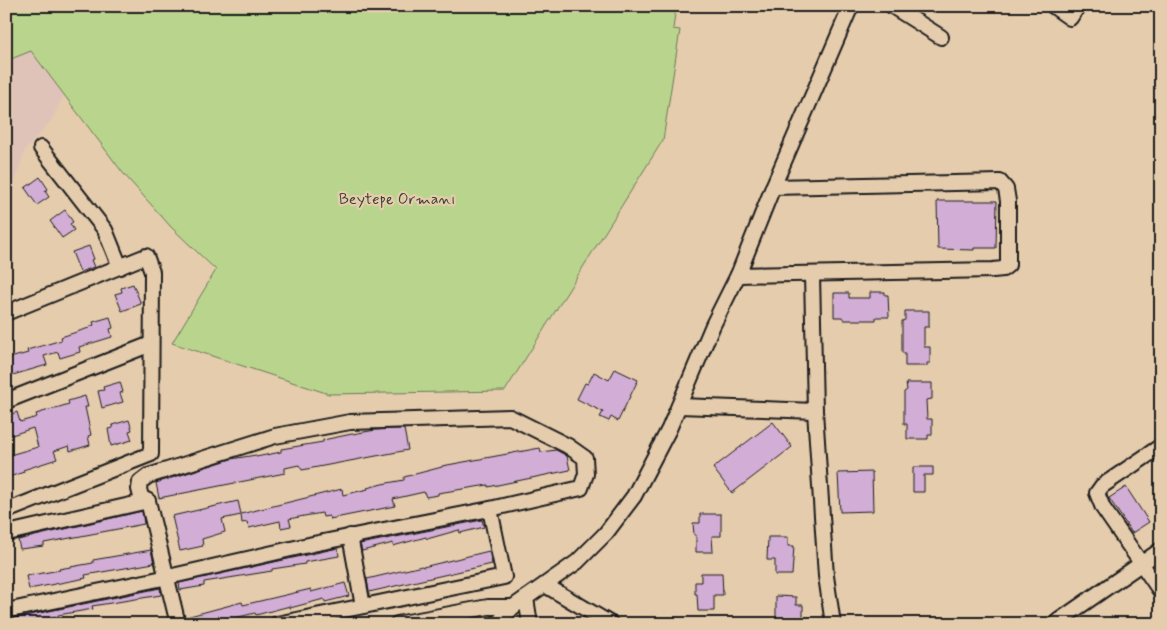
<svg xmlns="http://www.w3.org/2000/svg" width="1167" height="630" font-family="Mynerve,sans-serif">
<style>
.built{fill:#dfc3b9}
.green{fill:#b9d58d;stroke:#6a7854}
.building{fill:#d2add5;stroke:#1c1c1c}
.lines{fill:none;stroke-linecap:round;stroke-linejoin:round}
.minor-casing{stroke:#1c1c1c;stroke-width:18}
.minor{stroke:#e5ccad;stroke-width:14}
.labels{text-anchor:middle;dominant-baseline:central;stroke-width:4.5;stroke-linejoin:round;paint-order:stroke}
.park-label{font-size:16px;fill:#3b4133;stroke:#e5ccad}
</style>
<rect width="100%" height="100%" fill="#e5ccad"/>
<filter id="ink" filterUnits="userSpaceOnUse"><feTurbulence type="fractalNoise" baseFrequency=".02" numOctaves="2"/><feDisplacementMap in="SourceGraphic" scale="10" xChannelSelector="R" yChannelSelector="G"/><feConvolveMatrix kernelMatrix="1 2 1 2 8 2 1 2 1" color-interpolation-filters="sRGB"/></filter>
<g filter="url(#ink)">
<polygon class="built" points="31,50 64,95 51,121 25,150 6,209 6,61"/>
<polygon class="green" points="6,6 676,6 673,29 680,30 663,140 505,391 329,394 172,343 216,270 171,227 123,173 31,51 6,61"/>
<g class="building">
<polygon points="40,177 48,189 45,191 49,197 37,205 25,188"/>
<polygon points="937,201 997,201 996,248 974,248 974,250 938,249"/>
<polygon points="65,210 73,222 70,224 74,230 62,238 50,221"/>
<polygon points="89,246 94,259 91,260 94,267 80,272 72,252"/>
<polygon points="133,284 141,304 122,311 115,294 122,292 121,288"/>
<polygon points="870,292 885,292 885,295 888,295 889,317 876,317 876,320 844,320 842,317 834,317 834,293 849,293 849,298 870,298"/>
<polygon points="905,311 929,311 929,327 924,327 924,347 930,347 930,363 927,363 927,366 905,366 905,353 902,353 902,321 905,320"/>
<polygon points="110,317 113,328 110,329 112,337 79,347 80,352 60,358 58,352 44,356 47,365 6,377 6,359 28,353 27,350 62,340 61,337 89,328 88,327 94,325 93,322"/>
<polygon points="615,369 638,380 618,421 611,417 609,421 600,417 603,412 577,399 585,383 588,384 594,372 609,380"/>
<polygon points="120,382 123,392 120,393 123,402 102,408 98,391 104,390 103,387"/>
<polygon points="906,383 932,383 932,399 926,400 927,419 932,419 932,435 928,435 928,439 907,439 907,424 904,424 904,392 907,390"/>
<polygon points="85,396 88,407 85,407 91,435 88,436 90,445 70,451 69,446 54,451 57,459 23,470 24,472 6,478 6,456 38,447 33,428 6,437 6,416 17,412 20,422 37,417 36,414 69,404 68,401"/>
<polygon points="129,420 132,430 129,431 132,440 111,446 108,429 113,428 112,425"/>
<polygon points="773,422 792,447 732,493 713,468"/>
<polygon points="394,429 404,429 408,450 302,470 299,465 285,468 285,473 159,498 156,483 231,459 256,455 256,457 281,452 281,449 323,442 323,440 352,434 376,430"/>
<polygon points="540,448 541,452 556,450 567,456 570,470 488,487 488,485 438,493 438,495 426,497 424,492 393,499 395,506 330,519 329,516 323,517 322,513 304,516 289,519 291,526 281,528 280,521 249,528 247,522 242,523 241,515 222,519 225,532 202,539 203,546 180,551 172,516 238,501 241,514 342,489 343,495 368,489 367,488 382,484 404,480 404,477 442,467 442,466"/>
<polygon points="913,467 933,467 933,475 924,475 924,492 913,492"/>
<polygon points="872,472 873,511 840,512 838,473"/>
<polygon points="1126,487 1149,522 1132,533 1109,498"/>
<polygon points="142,511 144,524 44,543 44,546 20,549 18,540"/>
<polygon points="700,514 721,514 721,536 712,536 713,552 696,552 696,535 694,535 693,523 700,523"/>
<polygon points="482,520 484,527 460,533 459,530 427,539 426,537 393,546 393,543 362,551 360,544"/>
<polygon points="768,537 788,537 788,546 794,546 792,575 775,575 775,560 767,560"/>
<polygon points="338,548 339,556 305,562 305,564 272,569 272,571 204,582 204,586 180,590 179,583"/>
<polygon points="151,550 154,563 85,575 86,578 29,589 26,576 60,570 59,569 93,563 93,560"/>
<polygon points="489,551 492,564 369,592 367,579 422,566 423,567"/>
<polygon points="701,573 722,573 723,595 714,595 714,611 698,611 697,594 695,594 695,582 701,582"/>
<polygon points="345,583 349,596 325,602 324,599 290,608 290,606 256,615 255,613 211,624 188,624 186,617 242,602 243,605 311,589 311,592"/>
<polygon points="160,588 161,595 92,606 93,609 58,615 59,617 25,622 25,624 6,624 6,620"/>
<polygon points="776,596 796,597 796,605 803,605 803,618 801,618 801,624 783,624 783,619 776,619"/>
</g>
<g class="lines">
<g class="minor-casing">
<g id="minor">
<polyline points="892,6 941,37"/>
<polyline points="1053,6 1070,18 1078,6"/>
<polyline points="41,148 105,230 120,267"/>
<polyline points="738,275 993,270 1003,269 1008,265 1008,201 1006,189 1000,182 773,187"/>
<polyline points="812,275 815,411 826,576 833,624"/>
<polyline points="6,313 146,256 152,272 151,454 6,511"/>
<polyline points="6,401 151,344"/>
<polyline points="679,406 815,411"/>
<polyline points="1161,446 1102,486 1097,493 1103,508 1161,592"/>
<polyline points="12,532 148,501"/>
<polyline points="350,536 363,606"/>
<polyline points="545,585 611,624"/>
<polyline points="526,598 530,624"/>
<polyline points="6,611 168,577 313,544 490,509"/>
<polyline points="178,624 148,501 141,497 139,489 140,482 148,476 275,436 350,422 510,417 568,446 585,458 586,474 581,488 490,509 504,577 277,624"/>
<polyline points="397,624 488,607 513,607"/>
<polyline points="497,624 513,607 577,562 606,533 634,496 669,429 713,325 738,275 773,187 851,6"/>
<polyline points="1054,624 1161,550"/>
</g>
</g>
<use href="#minor" class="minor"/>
</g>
</g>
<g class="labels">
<g class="park-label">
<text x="397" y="199">Beytepe Ormanı</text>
</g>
</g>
<rect width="1167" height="630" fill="none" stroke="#e5ccad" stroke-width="25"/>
<rect x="12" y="12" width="1142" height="605" fill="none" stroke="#1c1c1c" stroke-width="2" filter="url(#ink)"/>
</svg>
